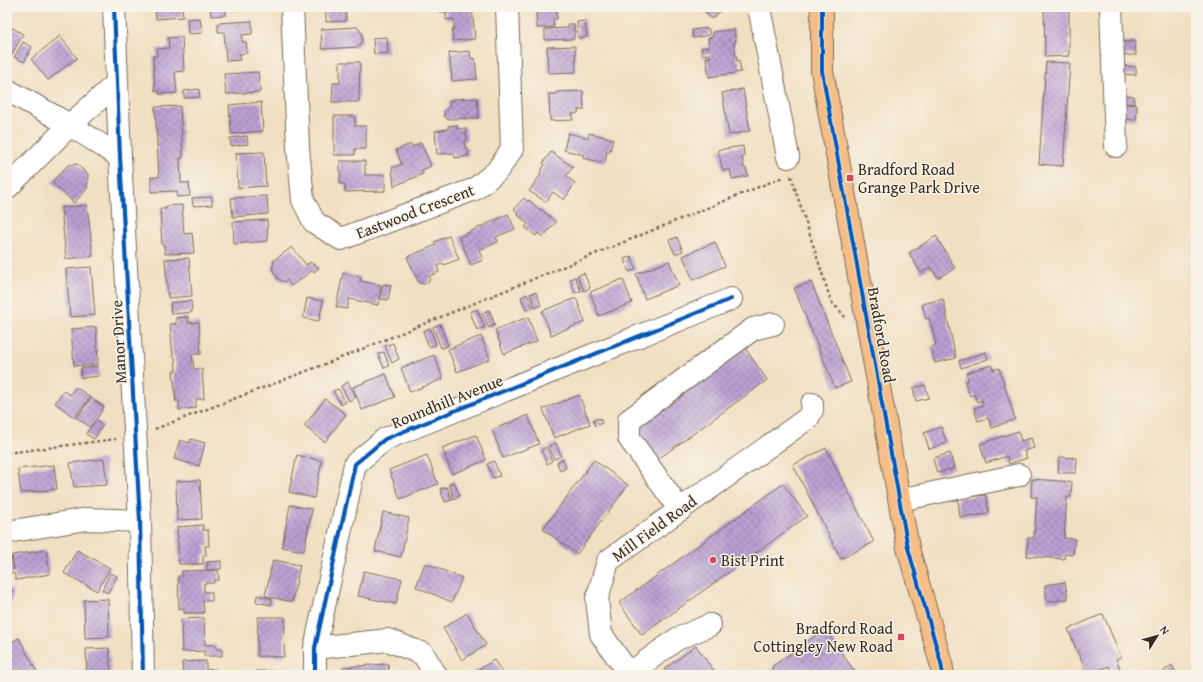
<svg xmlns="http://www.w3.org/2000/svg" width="1203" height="682" font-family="'Gentium Book Plus',serif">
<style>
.building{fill:url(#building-cross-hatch)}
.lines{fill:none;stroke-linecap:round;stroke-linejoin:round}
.minor-casing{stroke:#7b6957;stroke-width:24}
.major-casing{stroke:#7b6957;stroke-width:24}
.path{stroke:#7b6957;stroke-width:2.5;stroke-dasharray:3 3;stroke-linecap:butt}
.minor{stroke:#fff;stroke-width:22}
.major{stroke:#f6be87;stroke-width:22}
.cycleway-casing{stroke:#f7f3e8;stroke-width:6}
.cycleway{stroke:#0057b8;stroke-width:4}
.poi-dot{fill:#d1495b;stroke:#f7f3e8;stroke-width:1.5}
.labels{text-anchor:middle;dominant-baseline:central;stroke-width:3;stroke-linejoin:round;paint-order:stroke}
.poi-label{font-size:16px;fill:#3b2a1e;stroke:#f7f3e8;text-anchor:start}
.street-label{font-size:16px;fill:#3b2a1e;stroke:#f7f3e8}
</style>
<defs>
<pattern id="building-cross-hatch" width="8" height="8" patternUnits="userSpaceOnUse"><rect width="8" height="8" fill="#b9a0d3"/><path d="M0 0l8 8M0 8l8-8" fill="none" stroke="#9883ab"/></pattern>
</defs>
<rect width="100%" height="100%" fill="#f7f3e8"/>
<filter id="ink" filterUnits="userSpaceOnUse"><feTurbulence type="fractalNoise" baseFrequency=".025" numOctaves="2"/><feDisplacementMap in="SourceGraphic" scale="8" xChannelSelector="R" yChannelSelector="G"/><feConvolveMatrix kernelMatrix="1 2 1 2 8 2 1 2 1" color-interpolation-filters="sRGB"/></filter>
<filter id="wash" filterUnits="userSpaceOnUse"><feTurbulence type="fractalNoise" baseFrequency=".012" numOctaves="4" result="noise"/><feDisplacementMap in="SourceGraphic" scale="16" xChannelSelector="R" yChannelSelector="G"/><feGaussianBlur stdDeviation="0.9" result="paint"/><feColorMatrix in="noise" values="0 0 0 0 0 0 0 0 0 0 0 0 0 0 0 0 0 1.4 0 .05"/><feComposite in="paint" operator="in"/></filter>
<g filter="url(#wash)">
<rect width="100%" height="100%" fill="#f1dfc1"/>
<g id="blocks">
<g class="building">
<polygon points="155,7 182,7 183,17 156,19"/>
<polygon points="210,7 226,7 226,15 211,16"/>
<polygon points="230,7 256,7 256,9 230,10"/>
<polygon points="326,7 346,7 346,21 326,22"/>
<polygon points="439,7 472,7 475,39 453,41 452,29 454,29 454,19 446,20 446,11 440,12"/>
<polygon points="537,7 556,7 557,19 553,19 554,27 537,28 536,13 538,13"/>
<polygon points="702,7 726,7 711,19"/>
<polygon points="1044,7 1069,7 1069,56 1045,57"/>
<polygon points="200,18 202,33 188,34 187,19"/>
<polygon points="252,21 252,34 242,35 242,42 246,42 247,53 239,54 240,60 226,61 224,32 218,32 218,23"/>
<polygon points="585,21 587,37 578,38 577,22"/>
<polygon points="568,24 574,24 574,39 545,40 545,29 568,28"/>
<polygon points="7,25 23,34 11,56 7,54"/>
<polygon points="357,27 362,33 362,41 358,47 322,49 321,29"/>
<polygon points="708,28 710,35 693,38 692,30"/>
<polygon points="734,29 736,42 734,42 737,61 739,60 741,72 709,77 706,57 711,57 710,54 702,55 701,48 709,47 708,38 713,37 713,32"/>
<polygon points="60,36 77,58 48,80 31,59"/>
<polygon points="182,37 184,71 175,72 177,93 159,94 159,91 155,91 153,56 157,56 157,49 169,48 168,38"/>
<polygon points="387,37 388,53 374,54 373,38"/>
<polygon points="1135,41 1136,55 1121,55 1121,42"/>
<polygon points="23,42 32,47 24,62 14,57"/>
<polygon points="575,46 576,72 548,73 547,47"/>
<polygon points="470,51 471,59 475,58 477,79 452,81 449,53"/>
<polygon points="340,62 360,62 359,102 332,102 333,83 340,83"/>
<polygon points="1046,62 1070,63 1063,166 1039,164"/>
<polygon points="1120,66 1136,67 1136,75 1120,74"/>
<polygon points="258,72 260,92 226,94 224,74"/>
<polygon points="199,89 200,97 184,98 184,91"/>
<polygon points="743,89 750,131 729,135 722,93"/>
<polygon points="583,91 584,110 578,110 578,113 572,114 573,120 550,121 549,94 557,94 557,92"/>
<polygon points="1119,94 1134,96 1134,104 1118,102"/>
<polygon points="477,98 479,115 478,115 478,118 447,119 444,116 444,111 447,108 449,108 449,101 453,101 452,99"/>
<polygon points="261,102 263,131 231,134 229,105"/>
<polygon points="1125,104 1137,105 1136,120 1124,119"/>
<polygon points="180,106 183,158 180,158 181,183 189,183 190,196 177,197 177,191 151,192 151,177 159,177 155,107"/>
<polygon points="334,116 355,116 355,126 366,126 366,149 355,149 355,155 334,155"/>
<polygon points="457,125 457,129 466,128 467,141 464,142 465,148 468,148 468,156 455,158 454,153 437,154 435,131 448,129 448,126"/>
<polygon points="568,133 588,138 589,133 613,139 610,152 607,151 605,163 583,158 584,155 564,150"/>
<polygon points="247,136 248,144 231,146 230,138"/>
<polygon points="421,143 431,166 422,170 423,174 394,186 392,168 402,164 396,150 411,144 412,147"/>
<polygon points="743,146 744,156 742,157 744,168 746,168 748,176 732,179 730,169 723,171 718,150"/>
<polygon points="264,152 266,186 238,188 236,153"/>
<polygon points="551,152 573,167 566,176 575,183 564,200 553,192 546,202 529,191 541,174 540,173 545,164 543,163"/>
<polygon points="340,161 365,161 365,175 385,175 385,191 345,192 345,184 340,184"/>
<polygon points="77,164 88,175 87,189 74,203 52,182 68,165"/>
<polygon points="267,196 268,214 233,217 231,198"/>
<polygon points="212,197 212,205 193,206 192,198"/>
<polygon points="524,198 528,202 529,200 540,210 541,209 556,222 543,237 538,233 536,236 525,227 528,224 517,214 518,212 514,209"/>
<polygon points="87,205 93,256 66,259 61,208"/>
<polygon points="182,205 184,234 192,233 194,253 165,254 164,245 162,245 160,209 166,209 166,206"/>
<polygon points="508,214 515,229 496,237 498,242 479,250 483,260 471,265 459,237"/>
<polygon points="267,220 268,241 234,244 233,222"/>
<polygon points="449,236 459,259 444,265 443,263 437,266 439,272 429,276 430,279 428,282 424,284 419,283 407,257 436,245 434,242"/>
<polygon points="936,236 955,268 938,278 931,267 921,273 909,253"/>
<polygon points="677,237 683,251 675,254 669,240"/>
<polygon points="715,242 725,266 693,280 683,256"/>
<polygon points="292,247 306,265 311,262 313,265 315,264 319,268 314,272 313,270 291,286 287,280 284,282 278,279 272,269 274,262 273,261"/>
<polygon points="631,256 636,269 629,272 624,259"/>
<polygon points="189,258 192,296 168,298 165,259"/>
<polygon points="669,261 679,285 645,299 636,274"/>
<polygon points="91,267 95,315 70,317 66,269"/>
<polygon points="343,273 361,277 360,281 381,285 378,305 349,299 347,309 336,307"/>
<polygon points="584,273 590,288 584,291 577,276"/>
<polygon points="575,277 581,291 575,293 570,279"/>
<polygon points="623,279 632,303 599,316 590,292"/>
<polygon points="811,282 851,382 835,388 794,288"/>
<polygon points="383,284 391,285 388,300 380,299"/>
<polygon points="536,292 541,305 535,308 530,294"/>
<polygon points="527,294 533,308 526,310 521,297"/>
<polygon points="307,298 323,301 319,321 303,318"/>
<polygon points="576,298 585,322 551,335 542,311"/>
<polygon points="943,299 956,358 935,363 931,347 936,346 933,332 929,318 926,319 922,304"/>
<polygon points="191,301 192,312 171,314 170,303"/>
<polygon points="477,309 485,327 477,330 470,312"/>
<polygon points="489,310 495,325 489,328 482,313"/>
<polygon points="188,317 188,323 199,322 201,354 192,354 194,369 202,369 204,399 196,399 196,408 179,410 179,401 176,401 173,371 176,371 175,357 173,357 170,324 176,324 176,318"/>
<polygon points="528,317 537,341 504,354 495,330"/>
<polygon points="440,324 448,346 441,348 433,327"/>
<polygon points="96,327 98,364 74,366 71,329"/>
<polygon points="430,328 436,345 429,347 423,331"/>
<polygon points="481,336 490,359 457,372 448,349"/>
<polygon points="393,343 399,359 392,363 385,346"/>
<polygon points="745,348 767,380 657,460 634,429"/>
<polygon points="384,352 389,366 384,368 378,354"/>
<polygon points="986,352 988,359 961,368 959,361"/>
<polygon points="434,355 443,379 410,392 401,368"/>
<polygon points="991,365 993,370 999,368 1015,419 992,428 988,418 978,421 974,408 983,405 982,400 977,402 974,394 970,396 965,382 969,380 966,373"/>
<polygon points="98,366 99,376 81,378 81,368"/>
<polygon points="386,374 395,397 362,410 353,387"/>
<polygon points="348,382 356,397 349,401 341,386"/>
<polygon points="925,385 929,398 916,401 913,388"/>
<polygon points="76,387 90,397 75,418 55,403 64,391 70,395"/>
<polygon points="338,389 346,402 341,405 333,391"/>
<polygon points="579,395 590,424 554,438 543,409"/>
<polygon points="91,398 104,407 96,420 103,425 94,439 86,434 95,421 90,427 77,418"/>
<polygon points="325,399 346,414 325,442 304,426"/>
<polygon points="528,415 539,444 503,458 492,430"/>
<polygon points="600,418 602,423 595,426 593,420"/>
<polygon points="941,427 947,443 929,449 924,433"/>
<polygon points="1018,431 1021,441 1031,438 1034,448 1024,451 1027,458 1009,464 1007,456 986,463 980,444"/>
<polygon points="476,435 486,460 452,474 442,448"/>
<polygon points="191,439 205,443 199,466 174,459 180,440 190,443"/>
<polygon points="556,443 561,456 554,459 549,446"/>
<polygon points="547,447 552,461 547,464 541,450"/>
<polygon points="826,448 874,542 841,559 793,465"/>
<polygon points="950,453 954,468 937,473 933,458"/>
<polygon points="297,455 322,461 314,498 289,492"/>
<polygon points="427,455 438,484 400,499 389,470"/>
<polygon points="1059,457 1077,458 1076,473 1058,473"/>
<polygon points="104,459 107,485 74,487 70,463"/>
<polygon points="563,459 566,468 560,471 557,462"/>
<polygon points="594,460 628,485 577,554 543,529"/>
<polygon points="494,461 500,476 493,478 487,464"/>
<polygon points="54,465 57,489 21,493 18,469"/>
<polygon points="1032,479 1072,482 1071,497 1067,497 1064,538 1075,539 1073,555 1065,554 1064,559 1027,556 1028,538 1034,538 1037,497 1031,497"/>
<polygon points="200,480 202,519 177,520 176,481"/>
<polygon points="454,481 460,496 454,499 449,484"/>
<polygon points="783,484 807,516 642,635 619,603"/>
<polygon points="447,487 452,500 445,502 440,489"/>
<polygon points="986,495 989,514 960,517 958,498"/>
<polygon points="290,505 312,509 304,551 282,547"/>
<polygon points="383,512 409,518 401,557 375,551"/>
<polygon points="203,525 203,530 208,530 209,546 205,546 206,555 203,555 203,564 179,564 177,527"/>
<polygon points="46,550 50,574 16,580 14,573 7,574 7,558 11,557 14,570 12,555"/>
<polygon points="77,550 110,568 97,591 64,573"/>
<polygon points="273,560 300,565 292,602 265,596"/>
<polygon points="221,561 221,569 207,570 207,562"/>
<polygon points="425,563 462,578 452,602 416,587"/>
<polygon points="218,570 219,580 214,580 214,583 204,583 204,592 212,592 212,601 203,601 204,613 184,613 184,608 179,609 178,576 182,576 182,571"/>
<polygon points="364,571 402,579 396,604 358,596"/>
<polygon points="110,573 117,576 108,593 102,590"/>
<polygon points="1065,582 1068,599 1047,602 1045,585"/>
<polygon points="7,589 13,590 8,627 7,627"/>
<polygon points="257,595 272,599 271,605 256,602"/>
<polygon points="108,599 109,637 85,638 84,600"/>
<polygon points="467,613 486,645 462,660 443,628"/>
<polygon points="1103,614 1121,657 1116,659 1121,671 1112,674 1109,666 1092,673 1091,670 1086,672 1068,629"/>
<polygon points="258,617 285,617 284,657 257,656"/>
<polygon points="204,618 205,645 216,645 216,649 222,649 222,656 204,656 204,651 182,652 181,619"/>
<polygon points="825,629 857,675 771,675 773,666"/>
<polygon points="19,638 37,672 31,675 9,675 7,672 7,645"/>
<polygon points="696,646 717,675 668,675 664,669"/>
<polygon points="109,648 111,675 87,675 86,649"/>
<polygon points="494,660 504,675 469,675"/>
<polygon points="206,661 206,670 216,669 216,675 183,675 182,662"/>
<polygon points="388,664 389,675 344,675 343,667"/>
<polygon points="1172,665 1177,674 1175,675 1167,675 1164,671"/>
<rect x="257" y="671" width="26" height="4"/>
</g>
</g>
</g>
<g filter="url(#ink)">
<use href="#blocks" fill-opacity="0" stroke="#7b6957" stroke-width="1"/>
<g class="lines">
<g class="minor-casing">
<g id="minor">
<polyline points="114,7 120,157 140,521 143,675"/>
<polyline points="292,7 298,147 303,200 314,222 341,239 475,189 497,171 512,149 507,7"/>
<polyline points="759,7 788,157"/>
<polyline points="1111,7 1116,146"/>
<polyline points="7,90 70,125 120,157"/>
<polyline points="7,188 70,125 117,83"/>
<polyline points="900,500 1019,475"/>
<polyline points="680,510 629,438 629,420 753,329 773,324"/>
<polyline points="7,533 13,531 87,519 140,521"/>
<polyline points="315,648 388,640 423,654 436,675"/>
<polyline points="629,674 677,639 710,625"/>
<polyline points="315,675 315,648 355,464 385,439 731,299"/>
<polyline points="630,675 601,634 597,599 608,561 808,418 812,410 812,404"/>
</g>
</g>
<g class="major-casing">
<polyline id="major" points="822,7 822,71 908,548 941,663 943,675"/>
</g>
<g class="path">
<polyline points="791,176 831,301 845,317"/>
<polyline points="155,429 333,361 783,177"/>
<polyline points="7,453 116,439"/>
</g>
<use href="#minor" class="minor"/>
<use href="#major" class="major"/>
<g class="cycleway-casing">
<g id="cycleway">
<polyline points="114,7 120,157 140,521 143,675"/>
<polyline points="822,7 822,71 908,548 941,663 943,675"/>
<polyline points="315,675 315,648 355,464 385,439 731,299"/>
</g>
</g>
<use href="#cycleway" class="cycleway"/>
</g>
</g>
<g class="poi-dot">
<rect x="846" y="174" width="8" height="8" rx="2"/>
<circle cx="713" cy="560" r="4"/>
<rect x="897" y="633" width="8" height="8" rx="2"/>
</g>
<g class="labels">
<g class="poi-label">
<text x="858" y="169">Bradford Road<tspan x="858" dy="18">Grange Park Drive</tspan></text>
<text x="721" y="560">Bist Print</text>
<text x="893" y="628" text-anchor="end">Bradford Road<tspan x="893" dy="18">Cottingley New Road</tspan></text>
</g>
<g class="street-label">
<text transform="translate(415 211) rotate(-21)">Eastwood Crescent</text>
<text transform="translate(882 335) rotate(80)">Bradford Road</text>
<text transform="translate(118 342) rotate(-93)">Manor Drive</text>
<text transform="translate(447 401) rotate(-22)">Roundhill Avenue</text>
<text transform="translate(654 528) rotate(-36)">Mill Field Road</text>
</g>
</g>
<rect width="1203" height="682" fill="none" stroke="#f7f3e8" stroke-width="24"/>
<g transform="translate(1157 636) rotate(53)" stroke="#f7f3e8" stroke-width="3" paint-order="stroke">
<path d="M0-3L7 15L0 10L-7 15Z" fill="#3b2a1e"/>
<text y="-6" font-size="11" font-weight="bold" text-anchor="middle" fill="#3b2a1e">N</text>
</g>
</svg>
